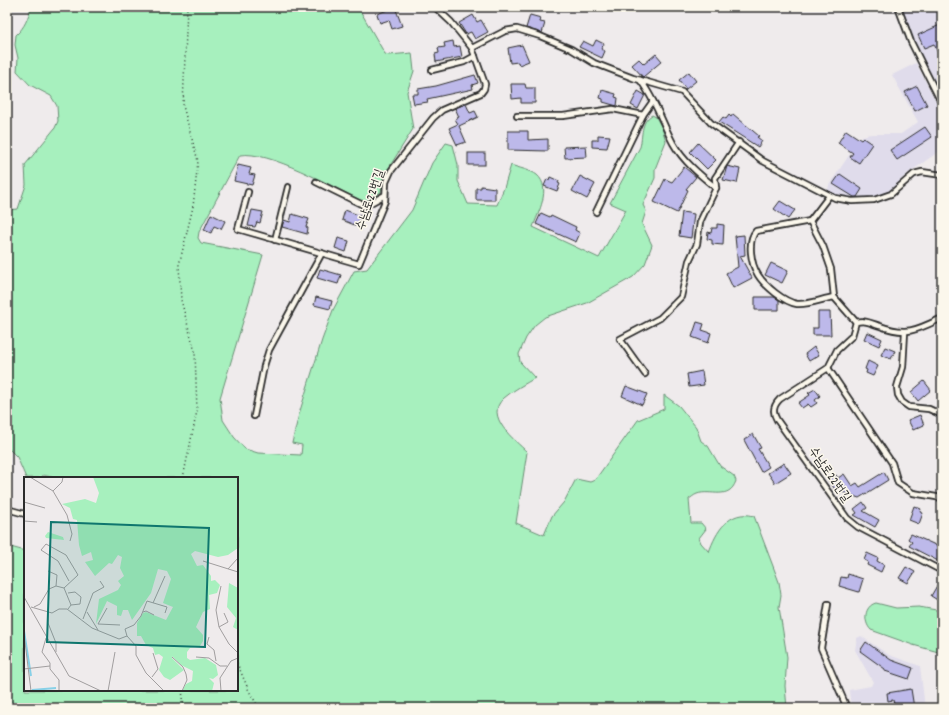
<svg xmlns="http://www.w3.org/2000/svg" width="949" height="715" font-family="Dekko,'Poor Story',sans-serif">
<style>
.built{fill:#e0dceb}
.green{fill:#a7f0be;stroke:#698e74}
.building{fill:#bdb9ea;stroke:#2b2b2b}
.lines{fill:none;stroke-linecap:round;stroke-linejoin:round}
.service-casing{stroke:#2b2b2b;stroke-width:8}
.path{stroke:#2b2b2b;stroke-width:1.5;stroke-dasharray:1 3;stroke-linecap:butt}
.service{stroke:#fbf7ec;stroke-width:4.5}
.labels{text-anchor:middle;dominant-baseline:central;stroke-width:3;stroke-linejoin:round;paint-order:stroke}
.street-label{font-size:13px;fill:#2b2b2b;stroke:#fbf7ec}
.inset-river{fill:none;stroke:#87d0e7;stroke-width:2}
.inset-road{fill:none;stroke:#a19e9f;stroke-width:1}
.view{fill:#0f766e;fill-opacity:0.15;stroke:#0f766e;stroke-width:2}
.inset-edge{fill:none;stroke:#2b2b2b;stroke-width:2}
</style>
<rect width="100%" height="100%" fill="#efebec"/>
<filter id="ink" filterUnits="userSpaceOnUse"><feTurbulence type="fractalNoise" baseFrequency=".025" numOctaves="2"/><feDisplacementMap in="SourceGraphic" scale="8" xChannelSelector="R" yChannelSelector="G"/><feConvolveMatrix kernelMatrix="1 2 1 2 8 2 1 2 1" color-interpolation-filters="sRGB"/></filter>
<g filter="url(#ink)">
<g class="built">
<polygon points="901,7 934,7 942,19 942,95 912,37"/>
<polygon points="916,63 940,109 942,116 941,150 907,174 893,188 879,196 859,199 831,193 828,191 829,185 862,136 871,134 901,134 918,122 892,75"/>
<polygon points="861,636 889,655 920,666 925,708 851,708 849,690 871,686 873,682 855,650 857,638"/>
</g>
<g class="green">
<path d="M31 7H358L385 54 389 55 412 53 414 71 407 92 413 129 383 177 381 192 365 201 360 200C333 187 268 150 240 155L199 232 198 238 201 243 263 255 220 398 223 420 234 437 245 449 258 453 301 455 302 445 292 443 299 414 322 340 333 310 354 271 367 269 412 210 432 163 446 143 453 145 458 165V181L468 204 497 205 504 188 511 165C518 168 531 170 537 175 552 188 538 213 533 227L599 258 626 210 610 203 640 147C643 136 640 122 652 115L656 117 662 128 666 141 655 169V178L643 205 646 211 642 224 652 245 645 264 633 277 587 303 545 317 535 325 526 338 519 354 520 362 535 378C525 384 513 390 504 398 483 416 515 440 527 452L516 523 544 535 552 516 564 502 576 479 590 482 595 480 638 420 664 409V395L679 406 696 427 701 441 708 446 720 466 734 476 736 481C729 501 711 489 697 494 694 495 691 498 689 499L691 523H701L706 529 699 538 701 543 709 552C716 532 729 509 754 516L779 582 781 595 779 607 787 657 785 686 787 708H7V546L25 551V690H237V478H56L43 475 42 478H26L17 457 7 447V210L18 209 26 185 25 165 55 128 58 121 57 106 51 96 30 85 17 71 18 58 15 45 16 35C25 27 28 18 31 7Z"/>
<path d="M876 603 896 608 919 607 942 611V653L913 645 871 630C863 622 864 606 876 603Z"/>
</g>
<g class="building">
<polygon points="395,7 402,26 392,29 389,20 380,23 377,14"/>
<polygon points="473,15 477,22 481,20 488,32 475,39 471,32 466,34 459,23"/>
<polygon points="530,15 541,18 540,22 545,23 542,33 526,28"/>
<polygon points="942,24 942,62 934,44 924,48 918,35"/>
<polygon points="596,40 604,44 601,49 605,51 602,58 579,47 583,41 593,46"/>
<polygon points="453,41 454,47 460,46 462,57 436,62 435,54 439,53 438,48 445,47 444,43"/>
<polygon points="522,45 529,61 519,65 518,62 510,63 508,48"/>
<polygon points="656,54 662,61 643,77 632,65 639,59 644,64"/>
<polygon points="689,72 696,81 686,89 679,80"/>
<polygon points="475,75 478,83 472,85 473,89 427,99 428,102 414,104 412,94 418,94 418,89 436,86"/>
<polygon points="511,84 525,84 526,88 535,88 535,103 521,103 521,98 512,99"/>
<polygon points="917,86 927,105 915,111 905,92"/>
<polygon points="602,90 616,94 615,97 618,98 617,106 603,102 603,99 600,98"/>
<polygon points="638,91 645,95 638,109 631,105"/>
<polygon points="466,104 470,113 475,111 478,117 459,126 466,142 457,145 449,128 458,124 455,119 459,117 455,108"/>
<polygon points="733,114 759,136 757,137 762,141 758,147 719,122 723,117 726,119 729,115 731,117"/>
<polygon points="925,127 932,137 897,160 890,150"/>
<polygon points="846,130 861,140 863,138 872,144 859,163 850,157 853,153 838,143"/>
<polygon points="508,131 528,131 528,140 548,139 548,151 508,150"/>
<polygon points="598,135 610,136 607,148 592,147 592,140 598,140"/>
<polygon points="698,143 716,160 707,169 690,152"/>
<polygon points="586,146 587,157 565,158 564,147"/>
<rect x="468" y="153" width="17" height="12"/>
<polygon points="238,165 251,168 249,174 255,175 252,185 234,181"/>
<polygon points="727,166 740,169 737,183 723,180"/>
<polygon points="684,167 696,177 686,189 688,190 677,213 654,202 665,179 672,182"/>
<polygon points="840,174 862,189 857,197 854,197 833,184"/>
<polygon points="580,176 595,184 587,199 572,191"/>
<polygon points="550,177 559,181 558,183 560,184 557,191 544,186 547,179 549,180"/>
<polygon points="481,186 495,188 495,200 476,200 476,188 481,188"/>
<polygon points="780,201 795,210 788,219 774,209"/>
<polygon points="252,210 263,212 260,223 257,222 255,227 248,226"/>
<polygon points="345,210 361,216 357,226 342,220"/>
<polygon points="682,212 694,214 691,238 679,236"/>
<polygon points="541,213 550,217 551,215 576,227 575,230 580,233 576,242 536,224"/>
<polygon points="211,214 225,221 221,229 214,226 211,233 204,230"/>
<polygon points="292,214 309,219 306,227 308,228 307,234 282,227 284,220 290,222"/>
<polygon points="717,224 724,225 723,245 712,244 712,240 707,239 708,232 711,233 712,228 717,228"/>
<polygon points="744,235 745,255 740,256 752,278 733,288 726,273 738,267 735,236"/>
<polygon points="338,238 349,241 346,252 335,248"/>
<polygon points="771,263 788,271 782,283 765,275"/>
<polygon points="320,269 341,275 338,284 317,278"/>
<polygon points="316,297 332,301 330,309 314,305"/>
<polygon points="755,297 774,297 779,300 779,310 755,310"/>
<polygon points="818,312 830,312 831,335 813,335 813,328 818,328"/>
<polygon points="697,322 704,324 702,330 711,333 708,343 692,337"/>
<polygon points="867,332 882,339 879,346 864,339"/>
<polygon points="814,347 819,355 809,361 805,354"/>
<polygon points="885,347 895,351 891,359 881,355"/>
<polygon points="868,361 878,366 873,376 866,373 867,370 865,369"/>
<polygon points="702,371 704,385 689,387 687,374"/>
<polygon points="924,381 931,390 918,401 911,392"/>
<polygon points="626,386 647,394 642,405 622,396"/>
<polygon points="815,389 820,396 815,400 817,403 811,407 808,404 802,408 798,403 810,395 808,393"/>
<polygon points="920,415 924,425 913,430 908,420"/>
<polygon points="753,434 761,448 758,449 769,467 761,472 744,440"/>
<polygon points="784,463 791,473 775,483 768,473"/>
<polygon points="884,472 888,480 859,498 842,492 838,494 828,479 836,475 838,478 844,474 852,486 857,483 860,487"/>
<polygon points="863,502 867,508 863,511 879,520 875,527 854,515 857,513 854,509"/>
<polygon points="914,506 921,509 920,512 923,513 919,524 909,520"/>
<polygon points="911,534 942,548 942,563 909,546 912,542 908,539"/>
<polygon points="867,553 878,558 877,561 884,565 881,572 867,565 868,562 864,560"/>
<polygon points="906,567 915,572 908,583 899,578"/>
<polygon points="848,574 863,579 859,592 839,586 841,577 847,578"/>
<polygon points="942,577 942,596 939,601 931,596"/>
<polygon points="866,642 891,660 913,668 909,679 885,671 885,669 860,651"/>
<polygon points="911,689 914,708 895,708 893,700 888,701 887,693"/>
</g>
<g class="lines">
<g class="service-casing">
<g id="service">
<polyline points="435,7 451,22 472,48 505,31 517,29 540,36 571,49 594,63 633,78 682,92 711,123 763,161 835,198 852,201 874,200 891,194 914,174 922,172 942,175"/>
<polyline points="898,7 911,42 942,104"/>
<polyline points="432,70 464,62 475,56"/>
<path d="M640 80C655 99 662 122 673 143 683 161 700 175 716 188"/>
<polyline points="517,116 563,116 613,109 643,115"/>
<polyline points="316,182 365,206 385,195"/>
<polyline points="248,192 238,229 359,264 385,201 386,182 391,171 433,118 442,110 481,93 484,89 485,84 472,48"/>
<polyline points="829,196 810,221 823,246 831,269 834,297 856,322"/>
<polyline points="596,212 643,115 653,101"/>
<path d="M810 221 756 231C747 241 751 264 758 275 765 286 784 302 797 304 809 305 822 299 834 297"/>
<polyline points="275,240 288,187"/>
<path d="M942 318C917 330 907 336 880 326 870 323 866 320 856 322L852 336 837 350 828 368 780 399C773 406 772 412 777 420L847 518 858 527 942 571"/>
<polyline points="905,332 903,367 897,387 898,395 902,402 909,407 929,409 942,415"/>
<polyline points="828,368 892,463 898,483 913,493 942,498"/>
<polyline points="645,374 620,339 660,318 681,297 689,261 697,244 700,222 716,188 715,178 739,142"/>
<polyline points="254,416 264,366 269,350 322,253"/>
<polyline points="7,509 25,514"/>
<polyline points="828,604 821,648 847,708"/>
</g>
</g>
<g class="path">
<polyline points="183,478 197,411 195,352 181,300 179,265 193,207 198,161 183,106 187,7"/>
<polyline points="237,663 249,691 259,708"/>
<polyline points="183,690 182,700 188,708"/>
</g>
<use href="#service" class="service"/>
</g>
</g>
<g class="labels">
<g class="street-label">
<text transform="translate(371 200) rotate(-71)">수남로22번길</text>
<text transform="translate(829 475) rotate(55)">수남로22번길</text>
</g>
</g>
<g transform="translate(24 477)">
<rect width="214" height="214" fill="#efebec"/>
<path d="M69 0H214V71L204 78 194 80 171 74 167 77 173 89 179 88 187 99V104L191 103 196 108 193 116 185 118 186 132 179 135 172 150 179 158V164L176 169 166 171 163 175V181L166 183 181 181 192 188 194 198 189 202 185 201 190 206 188 214H158L162 207 168 204 169 194 157 188 148 179 149 176 148 181 160 193 146 203 140 200 135 193 139 180 135 177 131 178 129 171 122 168 117 159H113V146L119 136 122 135 142 143 149 130 139 126 147 102 143 94 134 92 127 116 108 143 104 133H99L97 139 93 138V129L83 124 72 147 75 122 94 113 97 108 94 104 100 99 96 91 98 80 94 78 88 87 85 86 71 99 61 85 69 83 67 75 58 79 55 68 53 43 49 42 46 31 38 27 61 22 72 26 75 16ZM24 55 39 60 40 63 22 61 21 59ZM205 106 214 111V153L209 150 212 141 203 130Z" fill="#a7f0be"/>
<path class="inset-river" d="M0 154 7 199M8 213 32 211"/>
<path class="inset-road" d="M6 0 29 14 38 5 39 0M29 14 43 38 48 57 46 64M0 25 21 31M0 44 13 45M179 84 214 95M204 92 214 81M24 94 33 98 32 109M197 109 192 133 195 150 205 167 214 176M40 111 47 128 44 132M44 116 51 115 57 120 56 127 47 128M0 120 45 199 77 214M129 126 141 99M7 130 28 136 35 132H43L68 151 95 162 103 159 112 169V178L122 196 140 214M10 130 16 127 25 112 32 109 40 111 54 98 42 78 22 67 17 73 34 84 45 104M24 135V146L32 166V175M63 135 74 153M119 135 122 134 130 138M59 142 69 116 80 110 76 104M74 147 96 148M74 147 83 131M195 150 204 145 200 136M0 157 7 214M103 159 101 152 110 148 117 139 123 124 143 130 141 136M185 160 183 167 190 173 192 184M22 161 18 175 26 186V192L35 203V214M148 180 159 190 162 197 163 203 158 214M172 180 185 181 196 189H203M0 192 26 189M128 200 134 192 129 176M84 214 91 175M197 214 196 201 207 184 214 181"/>
<path class="view" d="M27 45 185 51 181 170 23 165Z"/>
<rect width="214" height="214" class="inset-edge"/>
</g>
<rect width="949" height="715" fill="none" stroke="#fbf7ec" stroke-width="24"/>
<rect x="12" y="12" width="925" height="691" fill="none" stroke="#2b2b2b" stroke-width="1.5" filter="url(#ink)"/>
</svg>
